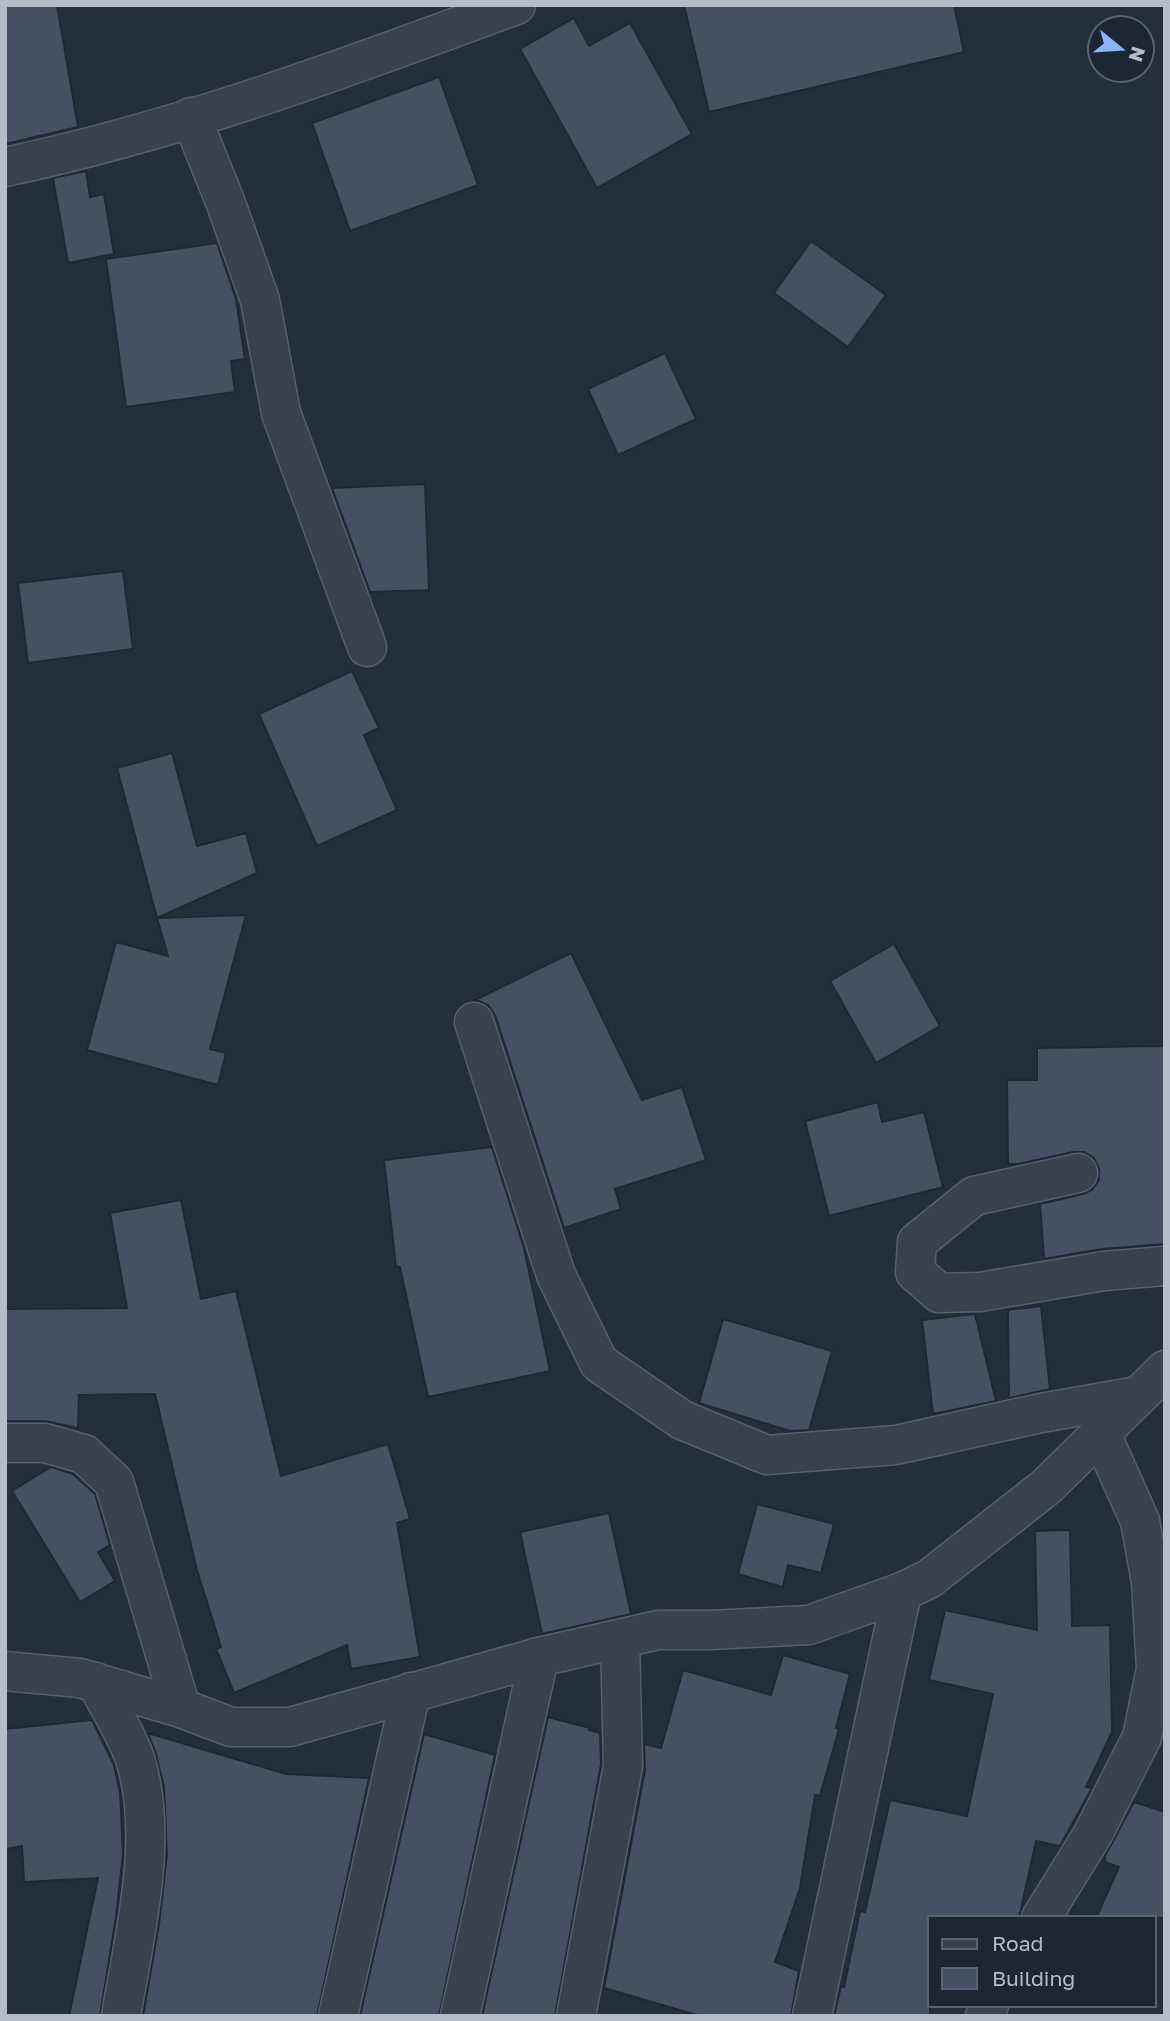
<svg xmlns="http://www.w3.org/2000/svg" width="1170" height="2021" font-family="'Golos Text',sans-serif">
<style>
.building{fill:#455162;stroke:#1f2835;stroke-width:2}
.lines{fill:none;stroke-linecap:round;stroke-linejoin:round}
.street-casing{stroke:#565f6c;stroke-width:41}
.street{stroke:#38414e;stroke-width:38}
</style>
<rect width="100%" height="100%" fill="#242f3e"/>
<g class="building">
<polygon points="5,5 57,5 78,127 5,144"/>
<polygon points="684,5 954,5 964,52 709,112"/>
<polygon points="574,18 589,46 630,23 692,134 597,188 520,49"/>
<polygon points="439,77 478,185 350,231 312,123"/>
<polygon points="86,171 90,197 104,194 114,254 68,263 53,178"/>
<polygon points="811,241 886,295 848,347 774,293"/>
<polygon points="217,243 236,299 245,359 231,361 235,392 126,407 106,259"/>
<polygon points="665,353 696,419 618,455 588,389"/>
<polygon points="425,484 429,590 370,592 332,488"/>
<polygon points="123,571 133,649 28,663 18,583"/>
<polygon points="352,671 379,728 364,735 397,810 317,846 259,714"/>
<polygon points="172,753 197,846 246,833 257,873 157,918 117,768"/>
<polygon points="246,915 210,1049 226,1053 218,1085 87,1050 116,942 168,956 157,918"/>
<polygon points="894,944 940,1026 876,1063 830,981"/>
<polygon points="571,953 642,1100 682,1087 706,1160 615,1189 621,1209 564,1228 495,1015 488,1005 479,1001 473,1001"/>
<polygon points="1165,1046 1165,1244 1102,1249 1044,1259 1040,1204 1083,1194 1092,1190 1099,1180 1099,1169 1094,1158 1084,1152 1073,1152 1018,1164 1008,1164 1007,1080 1037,1080 1037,1048"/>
<polygon points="878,1102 882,1122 924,1112 943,1187 829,1216 805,1121"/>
<polygon points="492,1147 524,1248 550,1371 428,1397 400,1267 396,1267 384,1160"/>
<polygon points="181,1200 201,1299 236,1291 281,1476 388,1444 410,1519 397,1523 420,1657 351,1669 347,1645 234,1693 216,1649 221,1647 197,1570 155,1394 79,1395 78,1428 45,1421 5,1421 5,1309 127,1308 110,1213"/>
<polygon points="1041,1306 1050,1389 1009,1398 1008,1310"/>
<polygon points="975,1314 996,1401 933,1414 922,1320"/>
<polygon points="723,1319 832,1351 809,1430 790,1431 699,1403"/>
<polygon points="51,1467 73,1474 95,1494 110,1545 98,1552 115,1581 80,1602 12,1491"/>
<polygon points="757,1504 834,1524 821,1573 788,1565 783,1587 738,1574"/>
<polygon points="609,1513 631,1614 542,1634 520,1532"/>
<polygon points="1070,1530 1072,1626 1110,1625 1112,1732 1086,1787 1092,1788 1060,1846 1036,1841 1019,1918 930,1918 930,2016 834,2016 841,1986 844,1987 860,1911 865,1912 890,1800 967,1816 993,1694 929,1680 945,1610 1037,1630 1035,1531"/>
<polygon points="783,1655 850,1674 836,1728 839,1729 820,1796 815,1795 800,1888 775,1962 799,1971 791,2016 700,2016 604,1988 645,1770 644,1744 661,1748 683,1670 771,1695"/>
<polygon points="548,1717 590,1728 589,1730 600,1733 601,1764 555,2016 482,2016"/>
<polygon points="92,1720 114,1765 120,1793 123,1853 116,1917 100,2016 69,2016 98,1878 24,1882 22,1846 5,1849 5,1729"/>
<polygon points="148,1733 286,1774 369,1778 317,2016 143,2016 159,1924 167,1854 164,1787 156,1754"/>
<polygon points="424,1734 495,1755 439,2016 360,2016"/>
<polygon points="1134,1802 1165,1812 1165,1918 1096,1918 1119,1867 1105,1862 1105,1856"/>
</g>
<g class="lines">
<g class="street-casing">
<g id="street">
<polyline points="191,117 225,201 260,300 281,413 367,647"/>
<path d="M5 167C180 130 349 67 516 5"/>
<polyline points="474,1022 556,1275 599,1363 682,1420 767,1455 896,1445 1041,1413 1138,1396"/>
<polyline points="1078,1173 974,1196 917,1242 915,1272 939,1293 980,1292 1104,1271 1165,1266"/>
<polyline points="5,1443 45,1443 84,1454 114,1482 181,1708"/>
<polyline points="5,1671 80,1678 181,1708 231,1727 290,1727 539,1657 658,1630 710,1630 809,1625 902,1592 929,1579 1046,1487 1165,1370"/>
<path d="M96 1682C109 1707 126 1733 135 1759 160 1837 134 1937 121 2016"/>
<polyline points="1041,1918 1093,1834 1142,1737 1156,1669 1151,1582 1140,1521 1101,1434"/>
<polyline points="338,2016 411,1692"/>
<polyline points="460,2016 539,1657"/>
<polyline points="576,2016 623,1766 620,1640"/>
<polyline points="812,2016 902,1592"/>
<polyline points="985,2016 989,2005"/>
</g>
</g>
<use href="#street" class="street"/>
</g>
<rect width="1170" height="2021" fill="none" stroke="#b4bcc9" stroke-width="14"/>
<rect x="928" y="1916" width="228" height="91" fill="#1d2633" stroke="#59626f" stroke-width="2"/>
<rect x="942" y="1939" width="35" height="10" fill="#38414e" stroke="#59626f" stroke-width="2"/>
<text x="992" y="1951" font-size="21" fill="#b4bcc9">Road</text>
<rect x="942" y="1968" width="35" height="21" fill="#455162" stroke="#59626f" stroke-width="2"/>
<text x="992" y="1986" font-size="21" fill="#b4bcc9">Building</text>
<g transform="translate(1121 49) rotate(108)"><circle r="33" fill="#1d2633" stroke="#59626f" stroke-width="2"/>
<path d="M0-5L12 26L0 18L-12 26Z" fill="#8ab4f8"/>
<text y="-10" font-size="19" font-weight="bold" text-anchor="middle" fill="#b4bcc9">N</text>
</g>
</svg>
